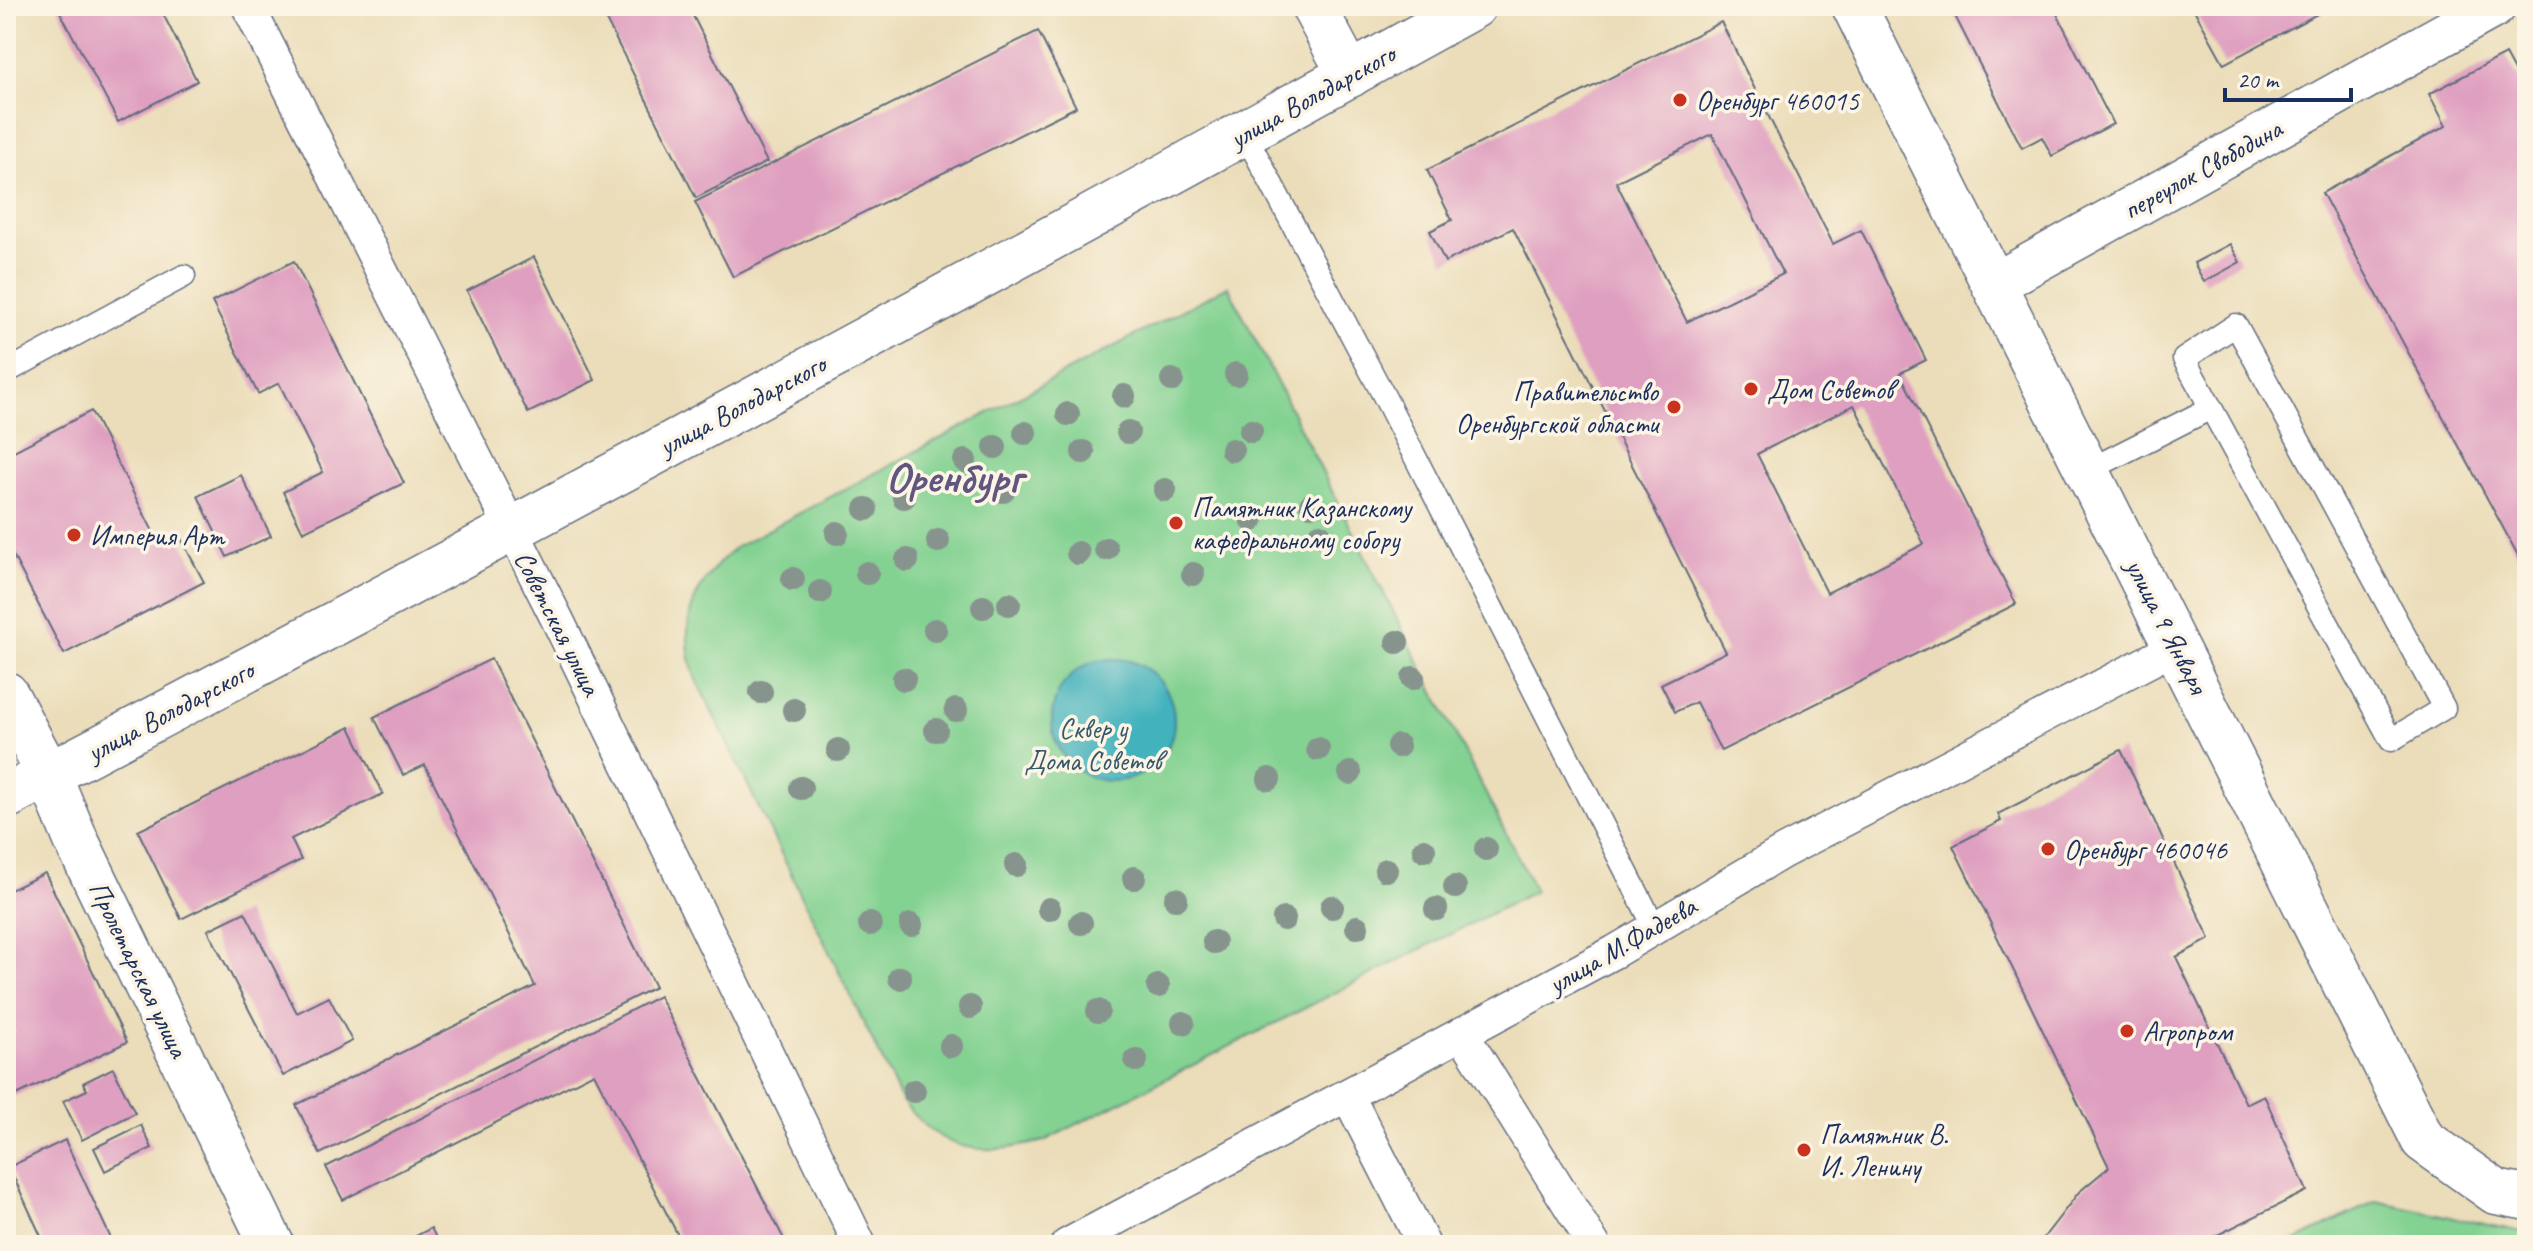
<svg xmlns="http://www.w3.org/2000/svg" width="2533" height="1251" font-family="Caveat,sans-serif">
<style>
.green{fill:#83d292;stroke:#4f8078;stroke-width:2}
.water{fill:#43b2bd;stroke:#2f708e;stroke-width:2}
.building{fill:#df9fc0;fill-rule:evenodd}
.lines{fill:none;stroke-linecap:round;stroke-linejoin:round}
.service-casing{stroke:#646c7e;stroke-width:25}
.pedestrian-casing{stroke:#646c7e;stroke-width:35}
.minor-casing{stroke:#646c7e;stroke-width:45}
.tertiary-casing{stroke:#646c7e;stroke-width:47}
.secondary-casing{stroke:#646c7e;stroke-width:47}
.service{stroke:#fff;stroke-width:22}
.pedestrian{stroke:#fff;stroke-width:32}
.minor{stroke:#fff;stroke-width:42}
.tertiary{stroke:#fff;stroke-width:44}
.secondary{stroke:#fff;stroke-width:44}
.tree{fill:#87948e}
.poi-dot{fill:#c8321e;stroke:#fcf5e5;stroke-width:3}
.labels{text-anchor:middle;dominant-baseline:central;stroke-width:7;stroke-linejoin:round;paint-order:stroke}
.street-label{font-size:28px;fill:#1b2f5e;stroke:#fcf5e5}
.poi-label{font-size:28px;fill:#1b2f5e;stroke:#fcf5e5;text-anchor:start}
.park-label{font-size:28px;fill:#35586b;stroke:#fcf5e5}
.town-label{font-size:44px;font-weight:bold;fill:#605680;stroke:#fcf5e5}
</style>
<rect width="100%" height="100%" fill="#fcf5e5"/>
<filter id="ink" filterUnits="userSpaceOnUse"><feTurbulence type="fractalNoise" baseFrequency=".0125" numOctaves="2"/><feDisplacementMap in="SourceGraphic" scale="16" xChannelSelector="R" yChannelSelector="G"/><feConvolveMatrix kernelMatrix="1 2 1 2 8 2 1 2 1" color-interpolation-filters="sRGB"/></filter>
<filter id="wash" filterUnits="userSpaceOnUse"><feTurbulence type="fractalNoise" baseFrequency=".006" numOctaves="4" result="noise"/><feDisplacementMap in="SourceGraphic" scale="32" xChannelSelector="R" yChannelSelector="G"/><feGaussianBlur stdDeviation="1.8" result="paint"/><feColorMatrix in="noise" values="0 0 0 0 0 0 0 0 0 0 0 0 0 0 0 0 0 1.4 0 .05"/><feComposite in="paint" operator="in"/></filter>
<g filter="url(#wash)">
<rect width="100%" height="100%" fill="#ebddb9"/>
<g class="green">
<path d="M1228 286 1535 891 1044 1141C981 1156 944 1155 902 1101L695 677C677 622 693 584 736 547Z"/>
<polygon points="2376,1201 2527,1233 2527,1245 2287,1245"/>
</g>
<circle class="water" cx="1113" cy="720" r="61"/>
<g id="blocks">
<g class="building">
<polygon points="57,6 159,6 197,81 118,122"/>
<polygon points="599,6 688,6 767,162 696,198"/>
<polygon points="1970,6 2053,6 2113,124 2052,156 2042,137 2022,148 1954,14"/>
<polygon points="2192,6 2332,6 2224,64"/>
<path d="M1721 22 1833 244 1861 230 1926 360 1900 373 2016 604 1721 751 1696 702 1675 712 1661 684 1726 652 1513 228 1445 262 1430 231 1452 220 1427 170ZM1712 134 1783 274 1687 322 1616 182ZM1854 405 1924 544 1827 593 1757 454Z"/>
<polygon points="1038,31 1076,107 733,277 695,202"/>
<polygon points="2505,54 2522,85 2527,82 2527,572 2322,193 2446,126 2429,94"/>
<polygon points="2230,244 2240,262 2204,282 2194,263"/>
<polygon points="534,257 595,380 528,413 467,291"/>
<polygon points="294,261 404,483 303,532 283,492 323,472 279,383 258,394 212,302"/>
<polygon points="91,411 159,543 178,533 204,582 64,654 6,542 6,455"/>
<polygon points="241,475 271,536 227,557 198,496"/>
<polygon points="491,659 655,987 320,1154 296,1105 535,986 425,765 403,775 374,717"/>
<polygon points="350,727 383,794 291,839 301,860 181,919 138,831"/>
<polygon points="2121,750 2210,939 2176,957 2246,1104 2264,1095 2307,1191 2197,1245 2038,1245 2079,1192 2109,1167 1953,846 2001,821 1998,814"/>
<polygon points="45,873 127,1042 6,1100 6,1036 15,1032 6,1012 6,892"/>
<polygon points="245,912 297,1013 329,997 352,1041 283,1076 208,930"/>
<polygon points="659,996 787,1245 683,1245 594,1073 343,1200 326,1167"/>
<polygon points="113,1068 135,1113 82,1140 63,1101 87,1090 83,1083"/>
<polygon points="141,1125 152,1148 105,1171 94,1148"/>
<polygon points="65,1140 114,1245 45,1245 9,1167"/>
<polygon points="431,1228 440,1245 399,1245"/>
</g>
</g>
</g>
<g filter="url(#ink)">
<use href="#blocks" fill-opacity="0" stroke="#646c7e" stroke-width="2"/>
<g class="lines">
<g class="service-casing">
<g id="service">
<polyline points="1245,134 1383,394 1655,928"/>
<polyline points="6,372 184,276"/>
<polyline points="2089,470 2211,408 2391,740 2444,708 2236,325 2184,359 2211,408"/>
</g>
</g>
<g class="pedestrian-casing">
<g id="pedestrian">
<polyline points="248,6 559,623 860,1245"/>
<polyline points="1462,1033 1594,1245"/>
<polyline points="1348,1096 1424,1245"/>
<polyline points="1067,1245 1614,952 1783,852 2178,646"/>
</g>
</g>
<g class="minor-casing">
<polyline id="minor" points="1993,285 2495,6"/>
</g>
<g class="tertiary-casing">
<polyline id="tertiary" points="1313,6 1350,75"/>
</g>
<g class="secondary-casing">
<g id="secondary">
<polyline points="1854,6 2423,1140 2496,1192 2527,1198"/>
<polyline points="6,694 49,775 76,840 272,1245"/>
<path d="M6 797C498 539 988 275 1474 6"/>
</g>
</g>
<use href="#service" class="service"/>
<use href="#pedestrian" class="pedestrian"/>
<use href="#minor" class="minor"/>
<use href="#tertiary" class="tertiary"/>
<use href="#secondary" class="secondary"/>
</g>
<g class="tree">
<circle cx="1236" cy="374" r="12"/>
<circle cx="1172" cy="380" r="12"/>
<circle cx="1124" cy="396" r="12"/>
<circle cx="1068" cy="414" r="12"/>
<circle cx="1251" cy="431" r="12"/>
<circle cx="1128" cy="432" r="12"/>
<circle cx="1025" cy="433" r="12"/>
<circle cx="995" cy="447" r="12"/>
<circle cx="1232" cy="450" r="12"/>
<circle cx="1083" cy="452" r="12"/>
<circle cx="965" cy="461" r="12"/>
<circle cx="1165" cy="490" r="12"/>
<circle cx="1003" cy="491" r="12"/>
<circle cx="904" cy="497" r="12"/>
<circle cx="1311" cy="505" r="12"/>
<circle cx="866" cy="509" r="12"/>
<circle cx="1252" cy="520" r="12"/>
<circle cx="837" cy="533" r="12"/>
<circle cx="1320" cy="535" r="12"/>
<circle cx="938" cy="541" r="12"/>
<circle cx="1106" cy="549" r="12"/>
<circle cx="1078" cy="553" r="12"/>
<circle cx="907" cy="560" r="12"/>
<circle cx="867" cy="573" r="12"/>
<circle cx="1193" cy="574" r="12"/>
<circle cx="793" cy="579" r="12"/>
<circle cx="820" cy="592" r="12"/>
<circle cx="1009" cy="604" r="12"/>
<circle cx="983" cy="607" r="12"/>
<circle cx="935" cy="630" r="12"/>
<circle cx="1397" cy="642" r="12"/>
<circle cx="1413" cy="678" r="12"/>
<circle cx="904" cy="679" r="12"/>
<circle cx="761" cy="692" r="12"/>
<circle cx="794" cy="710" r="12"/>
<circle cx="956" cy="710" r="12"/>
<circle cx="936" cy="730" r="12"/>
<circle cx="1398" cy="746" r="12"/>
<circle cx="1318" cy="749" r="12"/>
<circle cx="838" cy="750" r="12"/>
<circle cx="1350" cy="773" r="12"/>
<circle cx="1269" cy="779" r="12"/>
<circle cx="801" cy="788" r="12"/>
<circle cx="1486" cy="849" r="12"/>
<circle cx="1424" cy="850" r="12"/>
<circle cx="1016" cy="865" r="12"/>
<circle cx="1386" cy="870" r="12"/>
<circle cx="1134" cy="878" r="12"/>
<circle cx="1455" cy="887" r="12"/>
<circle cx="1176" cy="899" r="12"/>
<circle cx="1332" cy="907" r="12"/>
<circle cx="1049" cy="909" r="12"/>
<circle cx="1436" cy="909" r="12"/>
<circle cx="1284" cy="919" r="12"/>
<circle cx="1081" cy="923" r="12"/>
<circle cx="870" cy="924" r="12"/>
<circle cx="911" cy="925" r="12"/>
<circle cx="1357" cy="927" r="12"/>
<circle cx="1214" cy="942" r="12"/>
<circle cx="900" cy="978" r="12"/>
<circle cx="1158" cy="986" r="12"/>
<circle cx="970" cy="1007" r="12"/>
<circle cx="1098" cy="1011" r="12"/>
<circle cx="1183" cy="1023" r="12"/>
<circle cx="951" cy="1046" r="12"/>
<circle cx="1136" cy="1060" r="12"/>
<circle cx="914" cy="1091" r="12"/>
</g>
</g>
<g class="poi-dot">
<circle cx="1680" cy="100" r="8"/>
<circle cx="1751" cy="389" r="8"/>
<circle cx="1674" cy="407" r="8"/>
<circle cx="1176" cy="523" r="8"/>
<circle cx="74" cy="535" r="8"/>
<circle cx="2048" cy="849" r="8"/>
<circle cx="2127" cy="1031" r="8"/>
<circle cx="1804" cy="1150" r="8"/>
</g>
<g class="labels">
<g class="street-label">
<text transform="translate(1312 96) rotate(-29)">улица Володарского</text>
<text transform="translate(2202 169) rotate(-29)">переулок Свободина</text>
<text transform="translate(742 405) rotate(-28)">улица Володарского</text>
<text transform="translate(558 623) rotate(63)">Советская улица</text>
<text transform="translate(2167 626) rotate(63)">улица 9 Января</text>
<text transform="translate(170 711) rotate(-28)">улица Володарского</text>
<text transform="translate(1622 945) rotate(-30)">улица М.Фадеева</text>
<text transform="translate(139 969) rotate(64)">Пролетарская улица</text>
</g>
<g class="poi-label">
<text x="1696" y="100">Оренбург 460015</text>
<text x="1767" y="389">Дом Советов</text>
<text x="1658" y="391" text-anchor="end">Правительство<tspan x="1658" dy="32">Оренбургской области</tspan></text>
<text x="1192" y="507">Памятник Казанскому<tspan x="1192" dy="32">кафедральному собору</tspan></text>
<text x="90" y="535">Империя Арт</text>
<text x="2064" y="849">Оренбург 460046</text>
<text x="2143" y="1031">Агропром</text>
<text x="1820" y="1134">Памятник В.<tspan x="1820" dy="32">И. Ленину</tspan></text>
</g>
<g class="park-label">
<text x="1093" y="728">Сквер у<tspan x="1093" dy="32">Дома Советов</tspan></text>
</g>
<g class="town-label">
<text x="954" y="477">Оренбург</text>
</g>
</g>
<rect width="2533" height="1251" fill="none" stroke="#fcf5e5" stroke-width="32"/>
<path d="M2225 88v12h126v-12" fill="none" stroke="#1b2f5e" stroke-width="4"/>
<text x="2237" y="88" font-size="24" fill="#1b2f5e" stroke="#fcf5e5" stroke-width="6" paint-order="stroke">20 m</text>
</svg>
